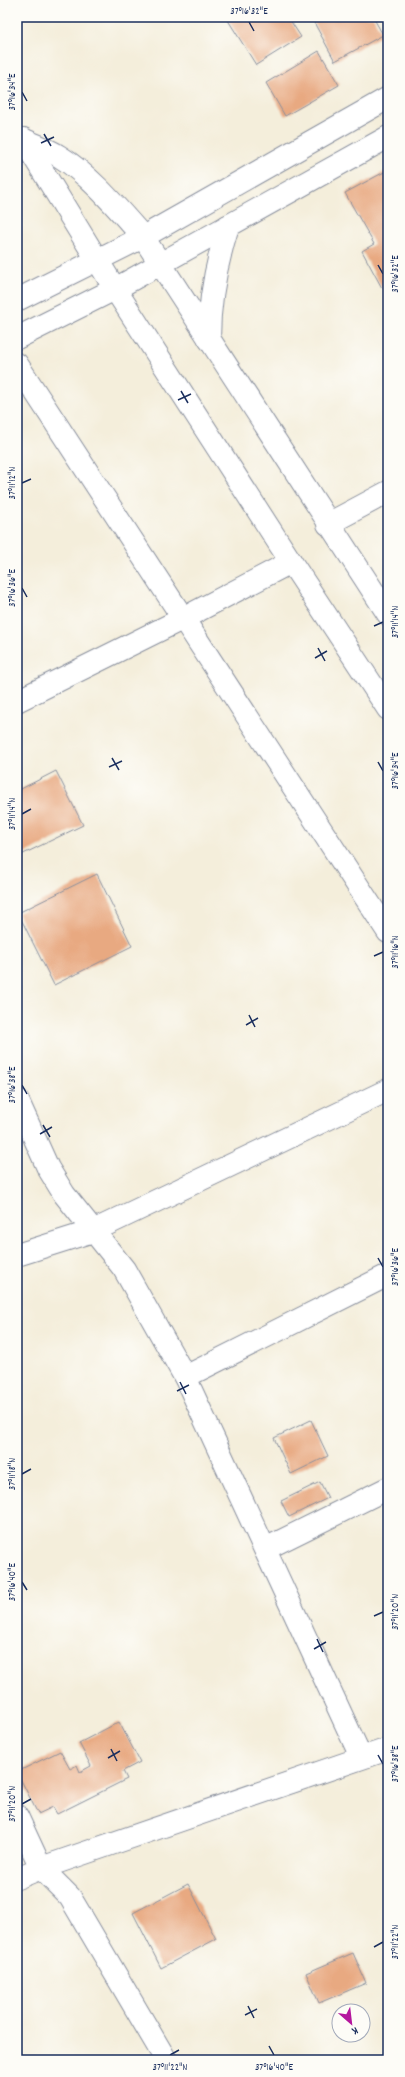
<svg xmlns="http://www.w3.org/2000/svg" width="405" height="2077" font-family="Dekko,sans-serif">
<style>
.building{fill:#e8a981}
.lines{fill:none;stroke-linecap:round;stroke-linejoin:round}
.minor-casing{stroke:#888e9c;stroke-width:24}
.tertiary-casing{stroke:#888e9c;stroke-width:24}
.minor{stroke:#fff;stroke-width:22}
.tertiary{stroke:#fff;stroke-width:22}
.ticks{fill:none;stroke:#1b2f5e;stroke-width:1.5}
.neatline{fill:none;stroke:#1b2f5e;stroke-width:1.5}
.ticks-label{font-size:10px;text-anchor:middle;fill:#1b2f5e}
</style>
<rect width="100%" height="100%" fill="#fdfcf7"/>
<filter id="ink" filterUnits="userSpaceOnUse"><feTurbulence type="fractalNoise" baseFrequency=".025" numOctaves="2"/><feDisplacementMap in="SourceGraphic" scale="8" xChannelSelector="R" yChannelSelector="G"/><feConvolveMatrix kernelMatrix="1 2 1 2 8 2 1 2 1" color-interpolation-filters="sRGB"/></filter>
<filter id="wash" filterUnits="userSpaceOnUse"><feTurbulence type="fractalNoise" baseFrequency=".012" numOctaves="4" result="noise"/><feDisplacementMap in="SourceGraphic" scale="16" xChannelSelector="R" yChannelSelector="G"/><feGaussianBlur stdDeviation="0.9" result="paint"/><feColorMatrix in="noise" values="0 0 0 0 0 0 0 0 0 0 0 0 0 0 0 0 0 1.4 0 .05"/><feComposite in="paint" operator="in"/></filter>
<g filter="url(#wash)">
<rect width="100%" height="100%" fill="#f4eedb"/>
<g id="blocks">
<g class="building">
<polygon points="226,17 288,17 301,37 256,65"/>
<polygon points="311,17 373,17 383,35 335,61"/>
<polygon points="319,51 339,85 285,116 266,83"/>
<polygon points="388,170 388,284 382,288 362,251 374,244 345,193"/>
<polygon points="56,771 83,825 17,857 17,791"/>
<polygon points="97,874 132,946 54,985 18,913"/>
<polygon points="311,1420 328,1456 291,1474 274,1438"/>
<polygon points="320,1482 328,1498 289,1517 281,1501"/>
<polygon points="119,1722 140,1762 123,1771 127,1779 57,1814 53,1807 38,1814 17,1772 60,1751 70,1769 77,1765 80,1772 91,1766 79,1743"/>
<polygon points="188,1884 216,1939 161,1968 133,1913"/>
<polygon points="353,1953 366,1983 319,2003 306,1973"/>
</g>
</g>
</g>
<g filter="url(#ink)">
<use href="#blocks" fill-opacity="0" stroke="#888e9c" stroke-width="1"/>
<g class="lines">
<g class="minor-casing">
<g id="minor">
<polyline points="23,139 115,289 291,562 388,709"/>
<path d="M23 139C35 145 48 149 59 156 90 175 119 210 143 237L388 614"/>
<path d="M209 339C209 299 216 264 228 226"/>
<polyline points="17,364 388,932"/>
<polyline points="328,524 388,492"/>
<polyline points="17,701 184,618 291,562"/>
<polyline points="17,1099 48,1168 64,1194 124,1269 185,1377 361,1757"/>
<polyline points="17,1255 93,1231 388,1090"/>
<polyline points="185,1377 388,1275"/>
<polyline points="265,1549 388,1488"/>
<polyline points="17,1816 41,1868 70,1897 166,2060"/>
</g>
</g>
<g class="tertiary-casing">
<g id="tertiary">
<polyline points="17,300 143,237 388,98"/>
<polyline points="17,338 115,289 388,137"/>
<polyline points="17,1878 41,1868 388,1749"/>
</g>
</g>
<use href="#minor" class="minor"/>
<use href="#tertiary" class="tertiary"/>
</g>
</g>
<path class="ticks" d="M249 22 254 31M22 92 27 101M44 134 51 146M41 143 54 137M378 265 383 274M181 391 188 403M178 400 191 394M22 483 31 479M22 588 27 597M374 626 383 622M318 648 325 661M315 658 327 651M112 758 119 770M378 762 383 771M109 767 122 761M22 814 31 809M374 956 383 952M249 1015 255 1027M246 1025 258 1018M22 1085 27 1094M43 1125 50 1137M40 1134 52 1127M378 1258 383 1267M180 1382 186 1394M177 1391 189 1385M22 1474 31 1469M22 1582 27 1590M374 1616 383 1612M317 1639 323 1652M314 1649 326 1642M111 1749 117 1761M378 1755 383 1764M108 1758 120 1751M22 1804 31 1799M374 1947 383 1942M248 2006 254 2018M245 2015 257 2009M269 2046 274 2055M170 2055 179 2050"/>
<rect width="405" height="2077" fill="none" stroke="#fdfcf7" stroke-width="44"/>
<g transform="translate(351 2023) rotate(152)"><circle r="19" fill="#fdfcf7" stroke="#a3aaba"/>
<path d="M0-3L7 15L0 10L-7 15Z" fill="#b5179e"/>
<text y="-6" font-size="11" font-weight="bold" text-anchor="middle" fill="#1b2f5e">K</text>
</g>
<rect x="22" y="22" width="361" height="2033" class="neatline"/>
<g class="ticks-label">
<text x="249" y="14">37°16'32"E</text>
<text transform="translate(11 92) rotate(-90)" y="4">37°16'34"E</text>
<text transform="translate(394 274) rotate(-90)" y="4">37°16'32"E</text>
<text transform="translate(11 483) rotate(-90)" y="4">37°11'12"N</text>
<text transform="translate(11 588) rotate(-90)" y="4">37°16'36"E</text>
<text transform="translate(394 622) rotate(-90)" y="4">37°11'14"N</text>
<text transform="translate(394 771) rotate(-90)" y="4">37°16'34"E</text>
<text transform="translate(11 814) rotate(-90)" y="4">37°11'14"N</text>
<text transform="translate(394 952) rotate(-90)" y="4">37°11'16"N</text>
<text transform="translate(11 1085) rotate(-90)" y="4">37°16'38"E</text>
<text transform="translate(394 1267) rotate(-90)" y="4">37°16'36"E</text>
<text transform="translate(11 1474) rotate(-90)" y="4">37°11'18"N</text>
<text transform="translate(11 1582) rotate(-90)" y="4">37°16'40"E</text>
<text transform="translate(394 1612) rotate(-90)" y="4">37°11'20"N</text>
<text transform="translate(394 1764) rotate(-90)" y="4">37°16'38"E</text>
<text transform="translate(11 1804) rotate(-90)" y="4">37°11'20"N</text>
<text transform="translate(394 1942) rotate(-90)" y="4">37°11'22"N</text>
<text x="170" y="2070">37°11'22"N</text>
<text x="274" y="2070">37°16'40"E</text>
</g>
</svg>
